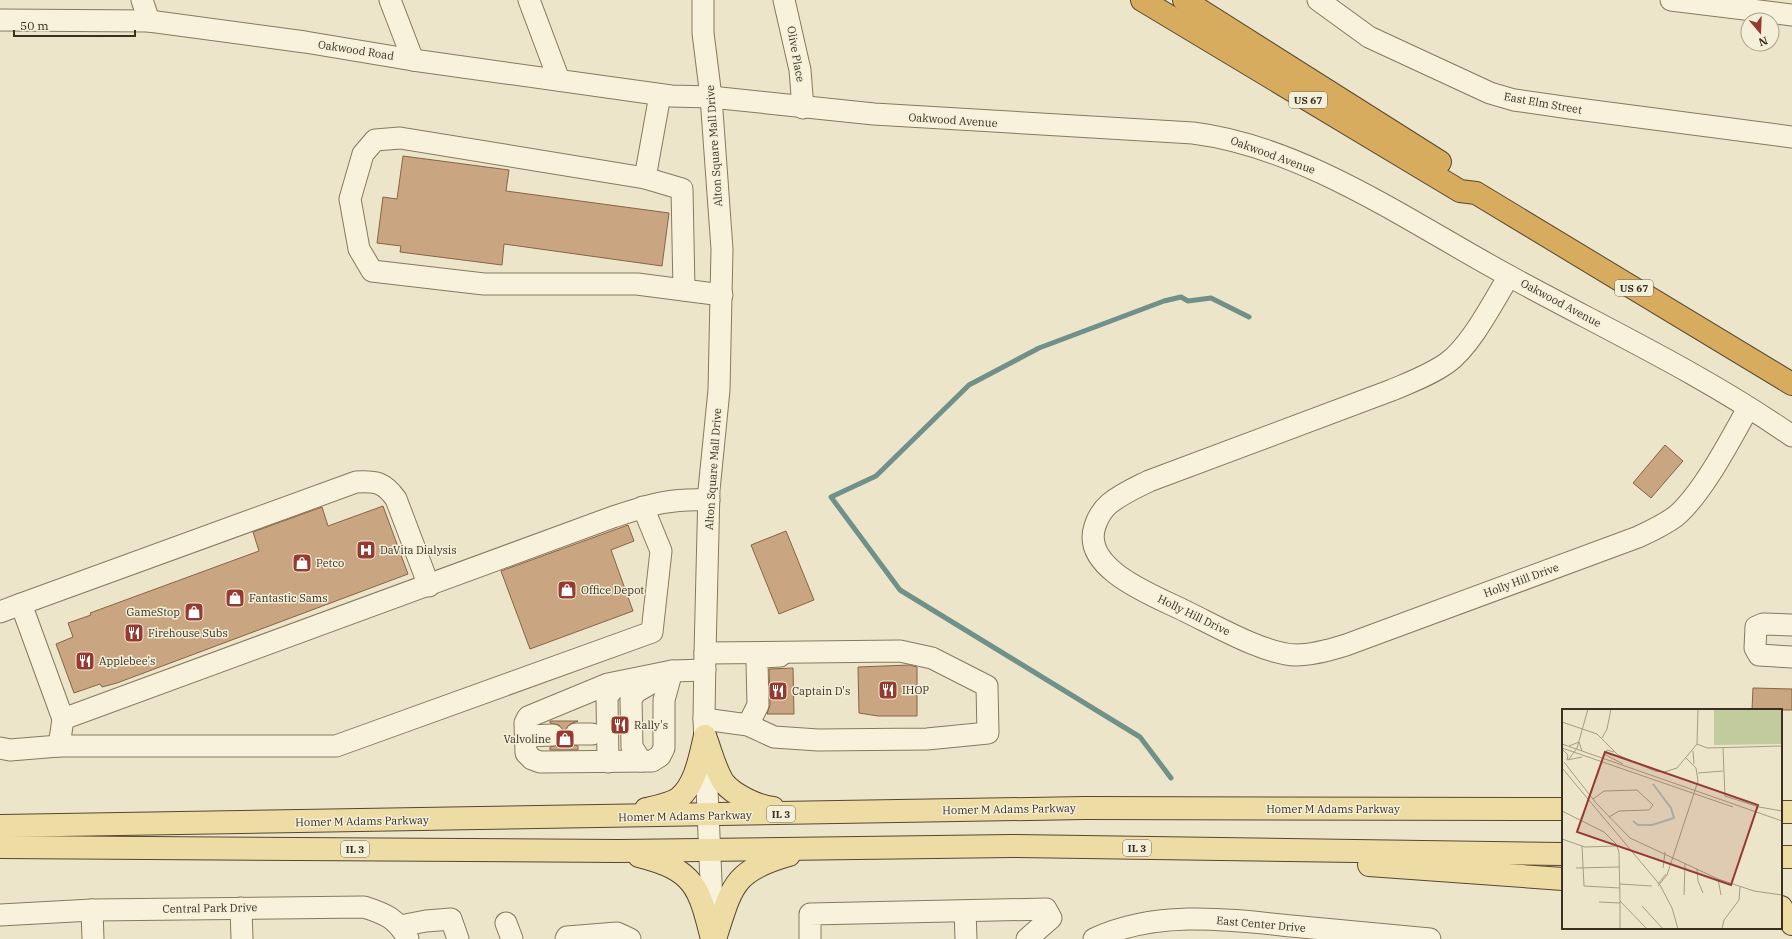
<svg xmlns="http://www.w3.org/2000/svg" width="1792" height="939" font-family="'IBM Plex Serif',serif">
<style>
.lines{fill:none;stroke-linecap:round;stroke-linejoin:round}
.stream{stroke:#70908a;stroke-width:5}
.building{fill:#c9a581;stroke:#876445}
.minor-casing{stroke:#88785e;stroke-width:23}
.major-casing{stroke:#574632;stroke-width:24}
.highway-casing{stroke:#574632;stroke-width:24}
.minor{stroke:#f8f2dc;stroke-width:21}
.major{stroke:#eddca4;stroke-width:22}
.highway{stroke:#d7ac5f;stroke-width:22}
.labels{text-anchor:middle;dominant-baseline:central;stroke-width:3;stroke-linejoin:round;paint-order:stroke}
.shield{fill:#f4efd8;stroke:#726958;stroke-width:1}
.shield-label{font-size:10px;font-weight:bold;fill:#3a2f21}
.street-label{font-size:11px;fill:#3a2f21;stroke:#f4efd8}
.poi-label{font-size:11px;fill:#3a2f21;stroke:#f4efd8;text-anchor:start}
.inset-river{fill:none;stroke:#aac1bc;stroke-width:2}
.inset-road{fill:none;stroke:#a59c86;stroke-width:1}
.view{fill:#953931;fill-opacity:0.15;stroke:#953931;stroke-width:2}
.inset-edge{fill:none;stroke:#3a2f21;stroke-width:2}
</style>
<rect width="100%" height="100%" fill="#ede5c9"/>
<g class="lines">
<polyline class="stream" points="1171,778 1140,737 900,590 831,497 876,476 969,385 1039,348 1164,301 1181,297 1188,301 1211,298 1249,317"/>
</g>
<g class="building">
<polygon points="403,156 509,170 506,191 669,213 662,266 504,244 502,265 400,252 401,246 377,243 383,197 397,199"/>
<polygon points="1665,445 1683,461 1651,498 1633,483"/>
<polygon points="383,506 408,574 117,683 102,687 100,684 74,693 56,644 73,637 68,623 91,615 90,613 259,551 253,532 322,507 328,526"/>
<polygon points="628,525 634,541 611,550 633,611 530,649 501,571"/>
<polygon points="786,531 814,600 779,614 751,545"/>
<polygon points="910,665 917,667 917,716 878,716 859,713 858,667"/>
<polygon points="793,668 794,714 767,714 770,705 769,669"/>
<polygon points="1753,688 1792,689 1792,710 1752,710"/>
<polygon points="550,721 578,721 570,724 564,732 559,725 550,723"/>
<polygon points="565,736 570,744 578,746 578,750 550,750 550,747 560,745"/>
</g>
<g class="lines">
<g class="minor-casing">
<g id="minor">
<polyline points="142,0 149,21"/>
<polyline points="390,0 413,60"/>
<polyline points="529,0 559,80"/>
<polyline points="703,0 703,33 711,97 722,249 719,390 709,490 705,653 704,719 713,928"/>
<polyline points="784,0 800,70 803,108"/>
<polyline points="1318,0 1369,37 1490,93 1514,100 1570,108 1792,137"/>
<polyline points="1671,0 1792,15"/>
<path d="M0 20 149 21 305 42 413 60 671 96 711 97 874 114 1193 133C1305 147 1411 223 1509 276 1604 328 1703 374 1792 436"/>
<polyline points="660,95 645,178 400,138 375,140 363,154 350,199 359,249 372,271 484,284 637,284 722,295"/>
<polyline points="645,178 682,189 684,290"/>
<path d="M1509 276C1493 302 1471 346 1447 363 1430 375 1411 382 1392 390L1149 481C1135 488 1121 494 1109 504 1102 510 1098 517 1095 526 1080 570 1158 597 1187 612 1216 626 1264 654 1296 655 1313 655 1330 650 1346 645L1638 537C1651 531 1664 525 1676 516 1702 494 1731 439 1748 408"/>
<path d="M21 604 356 482C376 481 384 482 396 499L429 586"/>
<polyline points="0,612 21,604 63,719"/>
<polyline points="1792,625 1763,624 1756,627 1755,648 1759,655 1792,657"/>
<polygon points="672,671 664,700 664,748 660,756 652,761 540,762 532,759 526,753 525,723 528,717 608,684"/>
<polyline points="704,719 748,725 774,737 818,740 927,739 988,733 987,686 932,658 900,651 705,653"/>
<polyline points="748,725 758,705 757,662 763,657 780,656"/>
<polyline points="576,734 592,734"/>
<polyline points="526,736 553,735"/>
<polyline points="59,746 336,746 652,632 661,551 643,507"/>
<path d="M0 748 10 750 59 746 63 719 613 517C650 505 669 498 709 500"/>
<polyline points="641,761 632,747 631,699 636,692 672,671 705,670"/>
<polyline points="608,762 607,697 613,689 626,684"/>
<polyline points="241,908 242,939"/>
<polyline points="92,910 93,939"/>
<polyline points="965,911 966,939"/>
<path d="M0 915 92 910 364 907C386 914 396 918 408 939"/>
<polyline points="506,923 512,939"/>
<polyline points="400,926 426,921 451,919 458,939"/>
<polyline points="566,939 567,937 617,933 630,939"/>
<polyline points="810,939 810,914 1046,909 1051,918 1027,939"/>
<path d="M1094 939C1156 910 1226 919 1291 926 1337 930 1384 935 1430 939"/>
</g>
</g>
<g class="major-casing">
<g id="major">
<path d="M705 736C711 751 715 770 724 783 734 795 757 806 773 808"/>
<path d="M646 809C655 807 671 804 679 798 696 784 700 756 705 736"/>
<polyline points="1781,812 1792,812"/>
<polyline points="0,826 1084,808 1563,809"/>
<polyline points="0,847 619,851 1012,846 1563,854"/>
<path d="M639 856C695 870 699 887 712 939"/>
<polyline points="1781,857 1792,857"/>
<polyline points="1369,865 1563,879"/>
<polyline points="1781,907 1792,924"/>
<path d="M715 939C732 887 732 871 789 855"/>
</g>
</g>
<g class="highway-casing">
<g id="highway">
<polyline points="1142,0 1460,191 1476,193 1792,384"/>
<polyline points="1184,0 1440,162"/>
</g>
</g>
<use href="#minor" class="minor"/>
<use href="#major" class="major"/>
<use href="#highway" class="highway"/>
</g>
<defs>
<g id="hospital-square" transform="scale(1)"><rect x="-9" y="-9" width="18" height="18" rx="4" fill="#953931" stroke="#f4efd8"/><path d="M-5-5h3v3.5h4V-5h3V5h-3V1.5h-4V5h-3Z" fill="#fff"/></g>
<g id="shop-square" transform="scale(1)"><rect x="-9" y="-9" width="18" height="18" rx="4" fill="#953931" stroke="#f4efd8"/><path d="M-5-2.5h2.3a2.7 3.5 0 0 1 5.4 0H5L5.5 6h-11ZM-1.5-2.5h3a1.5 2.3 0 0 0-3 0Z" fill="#fff"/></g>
<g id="restaurant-square" transform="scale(1)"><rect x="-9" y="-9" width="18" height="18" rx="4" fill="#953931" stroke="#f4efd8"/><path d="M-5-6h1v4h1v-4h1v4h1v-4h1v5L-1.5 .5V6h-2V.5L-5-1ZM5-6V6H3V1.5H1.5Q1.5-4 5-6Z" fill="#fff"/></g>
</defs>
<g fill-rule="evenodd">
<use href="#hospital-square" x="366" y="550"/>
<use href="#shop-square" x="302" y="563"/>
<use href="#shop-square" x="567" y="590"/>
<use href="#shop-square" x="235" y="598"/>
<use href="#shop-square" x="194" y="612"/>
<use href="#restaurant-square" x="134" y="633"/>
<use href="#restaurant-square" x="85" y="661"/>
<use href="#restaurant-square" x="888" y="690"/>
<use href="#restaurant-square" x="778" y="691"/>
<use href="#restaurant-square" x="620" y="725"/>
<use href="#shop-square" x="565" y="739"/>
</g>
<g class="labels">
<g class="shield">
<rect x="1289" y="92" width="38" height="16" rx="3"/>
<rect x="1615" y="280" width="38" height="16" rx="3"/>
<rect x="767" y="806" width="28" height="16" rx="3"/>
<rect x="1123" y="840" width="28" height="16" rx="3"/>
<rect x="341" y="841" width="28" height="16" rx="3"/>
</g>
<g class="shield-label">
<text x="1308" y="100">US 67</text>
<text x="1634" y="288">US 67</text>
<text x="781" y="814">IL 3</text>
<text x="1137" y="848">IL 3</text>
<text x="355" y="849">IL 3</text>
</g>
<g class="street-label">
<text transform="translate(356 50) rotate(9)">Oakwood Road</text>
<text transform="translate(796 54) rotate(80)">Olive Place</text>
<text transform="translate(1543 103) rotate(10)">East Elm Street</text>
<text transform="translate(953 120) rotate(4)">Oakwood Avenue</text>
<text transform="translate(714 146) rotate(-94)">Alton Square Mall Drive</text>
<text transform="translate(1273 155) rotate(20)">Oakwood Avenue</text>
<text transform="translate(1561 303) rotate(28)">Oakwood Avenue</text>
<text transform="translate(713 469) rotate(-86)">Alton Square Mall Drive</text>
<text transform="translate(1521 580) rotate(-20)">Holly Hill Drive</text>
<text transform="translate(1194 615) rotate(26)">Holly Hill Drive</text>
<text transform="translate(1009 809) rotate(-1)">Homer M Adams Parkway</text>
<text x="1333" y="809">Homer M Adams Parkway</text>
<text transform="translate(685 816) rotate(-1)">Homer M Adams Parkway</text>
<text transform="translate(362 821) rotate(-1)">Homer M Adams Parkway</text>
<text transform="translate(210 908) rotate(-1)">Central Park Drive</text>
<text transform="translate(1261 924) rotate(5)">East Center Drive</text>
</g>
<g class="poi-label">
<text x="380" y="550">DaVita Dialysis</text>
<text x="316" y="563">Petco</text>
<text x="581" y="590">Office Depot</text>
<text x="249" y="598">Fantastic Sams</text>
<text x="180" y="612" text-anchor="end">GameStop</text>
<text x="148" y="633">Firehouse Subs</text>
<text x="99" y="661">Applebee's</text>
<text x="902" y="690">IHOP</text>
<text x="792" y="691">Captain D's</text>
<text x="634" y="725">Rally's</text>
<text x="551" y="739" text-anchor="end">Valvoline</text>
</g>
</g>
<g transform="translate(1562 709)">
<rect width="220" height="220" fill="#ede5c9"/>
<path d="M152 0H220V35L152 36Z" fill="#c2cb9d"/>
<path class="inset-river" d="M71 112 76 116H90L112 109 109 99 91 75"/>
<path class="inset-road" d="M0 13 35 25 56 46 93 62 102 63 115 59 135 35 136 0M40 29 45 20 49 0M0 35 220 112M135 35 145 39 220 37M7 37 17 33 20 42M0 39 171 98M161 39 163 87 197 98 220 102M1 41 6 46 5 51 20 48M131 42 132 55M52 43 45 41 42 45 61 55M7 50 15 39 26 0M2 53 34 94 68 129 156 170 192 182 220 186M0 59 98 176 110 199 116 220M136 64 161 62M31 90 42 82 75 81 91 96 87 101 57 102 47 108M0 102 42 123 54 135 57 143 58 192 85 220M0 130 23 138 56 137M20 137 22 177 58 179M14 159 57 158M101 159 103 143M135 160 136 172 141 184M156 170 159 186M58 175 90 177M96 175 104 165M96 177 105 166 136 72 134 59 124 49M122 186 123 154M58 192V220M37 193 58 194M80 197 101 220M160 220 162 211 177 191 178 178"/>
<path class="view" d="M43 43 196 96 169 176 15 123Z"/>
<rect width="220" height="220" class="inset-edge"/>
</g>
<g transform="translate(1760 32) rotate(161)"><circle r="19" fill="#f4efd8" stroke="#aaa28f"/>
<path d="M0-3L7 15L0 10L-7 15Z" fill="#953931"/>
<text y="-6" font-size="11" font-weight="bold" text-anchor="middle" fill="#3a2f21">N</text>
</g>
<path d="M14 30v6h121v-6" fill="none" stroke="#3a2f21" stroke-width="2"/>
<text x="20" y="30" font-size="12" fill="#3a2f21" stroke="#f4efd8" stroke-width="3" paint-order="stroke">50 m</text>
</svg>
